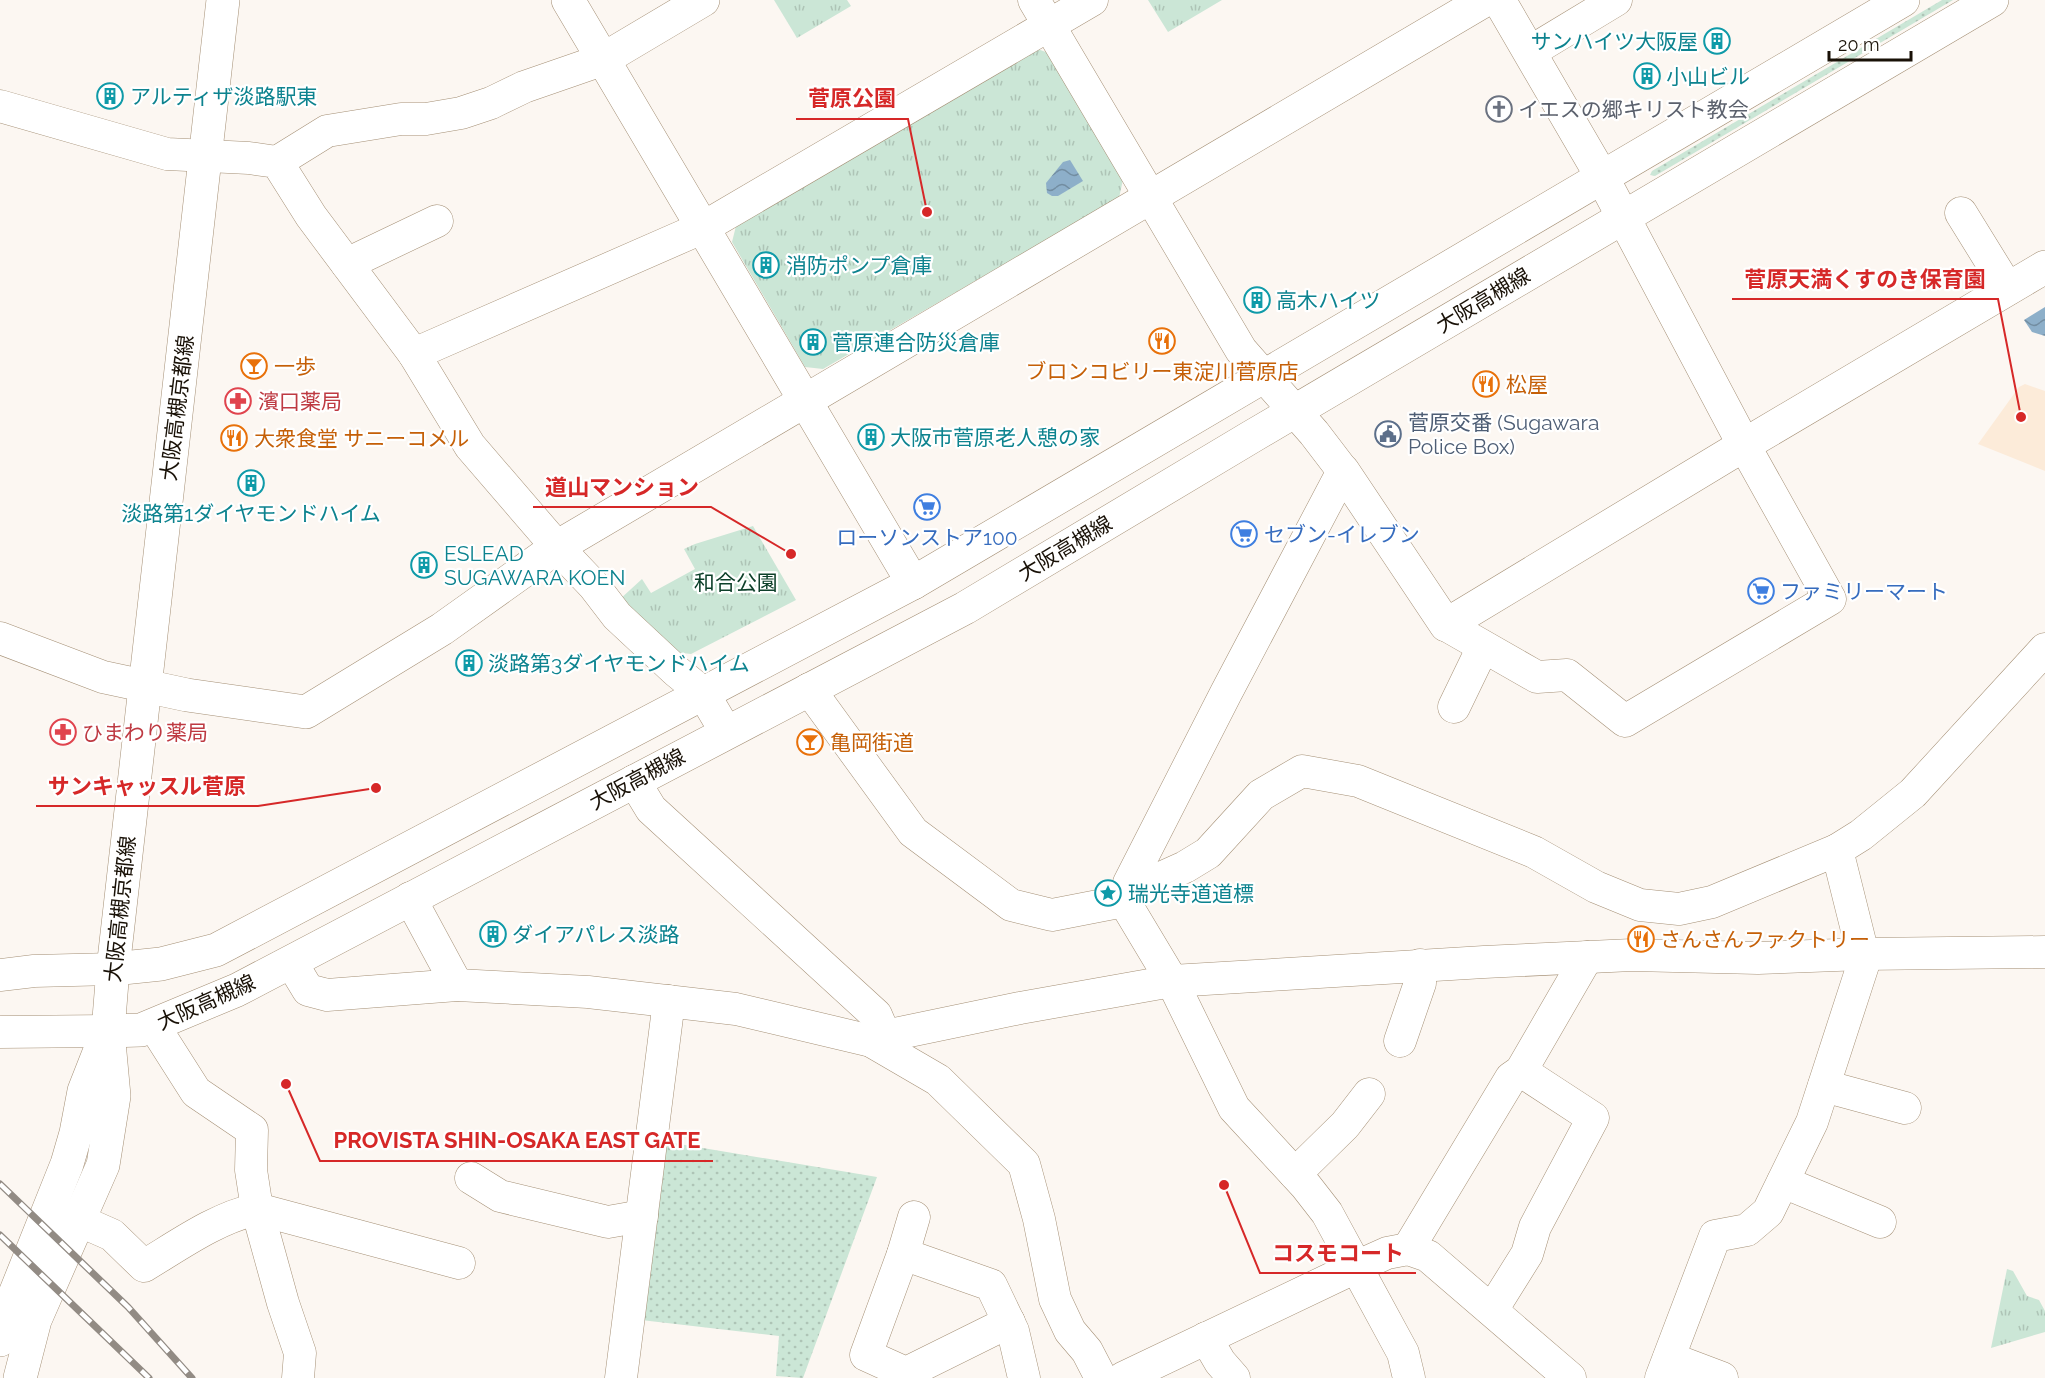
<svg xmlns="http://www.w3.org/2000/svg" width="2045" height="1378" font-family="Raleway,'Noto Sans JP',sans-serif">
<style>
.education{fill:#fcebd9}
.grass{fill:url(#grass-dots)}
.park{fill:url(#park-tufts)}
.water{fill:url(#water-waves)}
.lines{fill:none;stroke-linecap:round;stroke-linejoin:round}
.minor-casing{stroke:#a59076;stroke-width:33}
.tertiary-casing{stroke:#a59076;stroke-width:34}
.primary-casing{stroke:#a59076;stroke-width:34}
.minor{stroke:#fff;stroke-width:32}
.tertiary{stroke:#fff;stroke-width:33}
.primary{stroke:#fff;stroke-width:33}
.rail-casing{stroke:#928b84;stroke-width:7}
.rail{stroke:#fff;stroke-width:4.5;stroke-dasharray:14;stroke-linecap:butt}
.labels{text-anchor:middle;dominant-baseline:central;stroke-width:4.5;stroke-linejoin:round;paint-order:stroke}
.culture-label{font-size:21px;fill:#0d838f;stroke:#fff;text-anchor:start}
.worship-label{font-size:21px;fill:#5b616d;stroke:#fff;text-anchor:start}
.street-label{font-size:21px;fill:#191107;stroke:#fff}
.food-label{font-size:21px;fill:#c56008;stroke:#fff;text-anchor:start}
.health-label{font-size:21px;fill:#be3a42;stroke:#fff;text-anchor:start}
.service-label{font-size:21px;fill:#4e5e75;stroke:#fff;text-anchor:start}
.shop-label{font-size:21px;fill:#366cbe;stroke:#fff;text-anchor:start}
.park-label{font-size:21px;fill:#0d402a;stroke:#fff}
.leader{fill:none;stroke:#d62828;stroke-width:2}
.callout-dot{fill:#d62828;stroke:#fff;stroke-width:2}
.callout-label{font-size:22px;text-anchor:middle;font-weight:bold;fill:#d62828;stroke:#fff;stroke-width:4.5;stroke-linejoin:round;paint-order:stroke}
</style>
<defs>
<pattern id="grass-dots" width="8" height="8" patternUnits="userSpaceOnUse" patternTransform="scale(1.5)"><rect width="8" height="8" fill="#cbe6d6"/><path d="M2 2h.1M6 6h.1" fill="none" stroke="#aec4b6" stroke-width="1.8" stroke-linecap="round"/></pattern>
<pattern id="park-tufts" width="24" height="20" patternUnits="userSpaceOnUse" patternTransform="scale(1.5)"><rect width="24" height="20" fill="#cbe6d6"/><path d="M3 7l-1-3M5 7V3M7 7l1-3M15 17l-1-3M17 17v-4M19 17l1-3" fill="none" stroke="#aec4b6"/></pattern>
<pattern id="water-waves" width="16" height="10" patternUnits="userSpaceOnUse" patternTransform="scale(1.5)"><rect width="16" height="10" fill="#8dafc9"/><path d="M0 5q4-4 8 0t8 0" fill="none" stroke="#728da1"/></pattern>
</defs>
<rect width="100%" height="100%" fill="#fcf7f2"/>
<polygon class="education" points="2025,384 2045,391 2045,471 1978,444 2019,387"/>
<g class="grass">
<polygon points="1942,0 1953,0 1655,176 1650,175 1652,171"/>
<polygon points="661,1141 877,1177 803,1378 776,1376 779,1336 641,1320"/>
</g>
<g class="park">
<polygon points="774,0 847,0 851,6 797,38"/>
<polygon points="1148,0 1222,0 1168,32"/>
<polygon points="1032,47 1054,55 1124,175 1119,198 823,369 805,367 732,242 736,226"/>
<polygon points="753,526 796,600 691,654 674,652 619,600 642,579 651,593 695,569 684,549 695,544"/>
<polygon points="2007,1269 2013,1271 2027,1296 2039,1300 2045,1311 2045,1332 1991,1348"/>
</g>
<g class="water">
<polygon points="1070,160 1083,181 1058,196 1052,196 1047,193 1046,183 1063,162"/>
<polygon points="2045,307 2045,336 2032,332 2024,320"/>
</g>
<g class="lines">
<g class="minor-casing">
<g id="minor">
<polyline points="1034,0 1241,350 1314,433 1343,471 1226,693 1129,883 1124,901 1172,981 1234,1108 1306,1186 1327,1213 1403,1353 1409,1378"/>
<polyline points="1530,52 1616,0"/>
<polyline points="0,106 167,154 249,158 277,162 311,216 414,354 470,446 557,547 594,586 617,616 676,671 703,693 726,732"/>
<polyline points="277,162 327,131 401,119 426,119 461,113 491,103 524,87 602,60"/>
<polyline points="1961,213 2008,289"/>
<polyline points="347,264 437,221"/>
<polyline points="414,354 704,227 1092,0"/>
<polyline points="1446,625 1537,677 1567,675 1625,721 1830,599 1744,445"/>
<polyline points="0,638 103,677 145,686"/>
<polyline points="809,689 913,832 1011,905 1052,915 1124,901 1145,885 1185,867 1208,853 1261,795 1302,771 1358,781 1534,852 1596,887 1640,905 1679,909 1712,902 1837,850"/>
<polyline points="1454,707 1483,647"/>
<polyline points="634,781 651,809 876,1015 885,1036 871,1041"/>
<polyline points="410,898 457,985"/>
<polyline points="291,962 308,990 327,995 457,985 588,992 736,1009 871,1041 938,1080 1024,1164 1039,1219 1055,1299 1070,1331 1087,1351 1101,1378"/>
<polyline points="0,975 34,971 113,969"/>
<polyline points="154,1026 196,1092 252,1130 251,1170 257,1209 283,1303 300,1353 298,1378"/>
<polyline points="0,1032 108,1031"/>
<polyline points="885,1036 1020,1008 1172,981 1484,962 1632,955 1758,958 1863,954 2045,952"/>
<polyline points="1400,1041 1420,983 1420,965"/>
<polyline points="1824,1086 1905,1108"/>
<polyline points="1295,1174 1345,1125 1369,1094"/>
<polyline points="471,1178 500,1196 608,1222 642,1216"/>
<polyline points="1783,1182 1880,1222"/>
<polyline points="914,1217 903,1254 866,1355 906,1373 1009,1322"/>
<path d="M78 1220 112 1235 144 1266C179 1245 216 1218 257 1209L459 1263"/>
<polyline points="1408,1249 1511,1078 1521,1071 1587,957"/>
<polyline points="903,1254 991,1285 1013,1331 1024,1378"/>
<polyline points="1492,1310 1527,1254 1535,1227 1593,1118 1521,1071"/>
<polyline points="1206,1338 1220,1362 1234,1378"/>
<polyline points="1669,1358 1722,1378"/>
<polyline points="621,1378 669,1001"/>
<polyline points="1123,1378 1358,1266 1387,1253 1408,1249 1428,1256 1570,1378"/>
<polyline points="1661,1378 1715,1236 1747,1230 1768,1212 1812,1122 1863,965 1863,954 1837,850 1861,835 1913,793 2045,649"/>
</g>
</g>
<g class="tertiary-casing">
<g id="tertiary">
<polyline points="568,0 913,583"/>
<polyline points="1499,0 1602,177 1744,445"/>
<polyline points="602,60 703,0"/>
<polyline points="1343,471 1446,625 1744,445 2045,267"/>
<polyline points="145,686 187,695 306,712 442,629 557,547 1485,0"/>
</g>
</g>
<g class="primary-casing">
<g id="primary">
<polyline points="113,969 161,964 216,950 913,583 1903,0"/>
<polyline points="108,1031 141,1030 237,990 965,608 1251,437 1992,0"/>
<polyline points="0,1340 13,1299 67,1164 76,1133 84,1091 106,1035"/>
<polyline points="20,1378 35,1320 103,1165 114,1096 108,1031 113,969 223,0"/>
</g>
</g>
<use href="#minor" class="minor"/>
<use href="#tertiary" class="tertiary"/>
<use href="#primary" class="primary"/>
<g class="rail-casing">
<g id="rail">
<polyline points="0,1184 128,1307 192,1378"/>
<polyline points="0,1235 149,1378"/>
</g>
</g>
<use href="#rail" class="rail"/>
</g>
<defs>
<g id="building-ring" transform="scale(1.35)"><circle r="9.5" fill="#fff" stroke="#0f9aa8" stroke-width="1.5"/><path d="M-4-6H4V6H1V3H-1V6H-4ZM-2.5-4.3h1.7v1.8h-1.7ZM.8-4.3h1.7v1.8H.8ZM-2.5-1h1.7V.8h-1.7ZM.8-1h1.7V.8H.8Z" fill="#0f9aa8"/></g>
<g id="church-ring" transform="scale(1.35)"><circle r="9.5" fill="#fff" stroke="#6b7280" stroke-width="1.5"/><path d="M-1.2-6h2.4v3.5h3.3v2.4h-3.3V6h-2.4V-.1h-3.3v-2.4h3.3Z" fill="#6b7280"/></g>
<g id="restaurant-ring" transform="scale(1.35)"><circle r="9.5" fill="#fff" stroke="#e8710a" stroke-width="1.5"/><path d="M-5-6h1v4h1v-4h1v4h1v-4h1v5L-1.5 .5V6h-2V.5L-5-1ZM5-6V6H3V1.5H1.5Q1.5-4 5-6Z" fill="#e8710a"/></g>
<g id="bar-ring" transform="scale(1.35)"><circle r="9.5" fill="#fff" stroke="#e8710a" stroke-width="1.5"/><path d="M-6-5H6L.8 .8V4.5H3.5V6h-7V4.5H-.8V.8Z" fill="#e8710a"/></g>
<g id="pharmacy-ring" transform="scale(1.35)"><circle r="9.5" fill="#fff" stroke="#e0444e" stroke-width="1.5"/><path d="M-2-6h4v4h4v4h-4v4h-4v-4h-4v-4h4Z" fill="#e0444e"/></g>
<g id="civic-ring" transform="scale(1.35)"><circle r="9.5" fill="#fff" stroke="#5c6f8a" stroke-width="1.5"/><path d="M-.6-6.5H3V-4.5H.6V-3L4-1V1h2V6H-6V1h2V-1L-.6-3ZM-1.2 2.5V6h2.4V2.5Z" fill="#5c6f8a"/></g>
<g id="supermarket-ring" transform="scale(1.35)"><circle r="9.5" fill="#fff" stroke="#3f7fe0" stroke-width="1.5"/><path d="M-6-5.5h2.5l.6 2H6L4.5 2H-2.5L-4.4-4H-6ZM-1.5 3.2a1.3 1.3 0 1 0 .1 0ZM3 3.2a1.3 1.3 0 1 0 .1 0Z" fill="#3f7fe0"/></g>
<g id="sight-ring" transform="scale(1.35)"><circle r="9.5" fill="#fff" stroke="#0f9aa8" stroke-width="1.5"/><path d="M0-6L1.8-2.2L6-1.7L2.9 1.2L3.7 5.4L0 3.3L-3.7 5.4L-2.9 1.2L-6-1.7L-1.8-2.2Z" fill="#0f9aa8"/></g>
</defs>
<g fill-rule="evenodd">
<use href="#building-ring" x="1717" y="41"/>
<use href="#building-ring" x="1647" y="76"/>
<use href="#building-ring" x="110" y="96"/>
<use href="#church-ring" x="1499" y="109"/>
<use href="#building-ring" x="766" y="265"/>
<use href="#building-ring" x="1257" y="300"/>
<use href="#restaurant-ring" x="1162" y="341"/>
<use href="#building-ring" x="813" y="342"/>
<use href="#bar-ring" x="254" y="366"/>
<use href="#restaurant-ring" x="1486" y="384"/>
<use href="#pharmacy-ring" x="238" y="401"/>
<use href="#civic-ring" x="1388" y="434"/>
<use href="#building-ring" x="871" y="437"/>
<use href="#restaurant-ring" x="234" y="438"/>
<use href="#building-ring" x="251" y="483"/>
<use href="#supermarket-ring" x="927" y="507"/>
<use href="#supermarket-ring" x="1244" y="534"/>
<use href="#building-ring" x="424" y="565"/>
<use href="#supermarket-ring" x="1761" y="591"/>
<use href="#building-ring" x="469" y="663"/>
<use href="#pharmacy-ring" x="63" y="732"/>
<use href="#bar-ring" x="810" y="742"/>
<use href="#sight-ring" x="1108" y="893"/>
<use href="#building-ring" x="493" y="934"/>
<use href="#restaurant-ring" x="1641" y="939"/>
</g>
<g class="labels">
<g class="culture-label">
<text x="1698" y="41" text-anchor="end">サンハイツ大阪屋</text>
<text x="1666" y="76">小山ビル</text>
<text x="130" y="96">アルティザ淡路駅東</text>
<text x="786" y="265">消防ポンプ倉庫</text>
<text x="1276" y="300">高木ハイツ</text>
<text x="832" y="342">菅原連合防災倉庫</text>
<text x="890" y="437">大阪市菅原老人憩の家</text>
<text x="251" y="513" text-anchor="middle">淡路第1ダイヤモンドハイム</text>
<text x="444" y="553">ESLEAD<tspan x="444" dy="24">SUGAWARA KOEN</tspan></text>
<text x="488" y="663">淡路第3ダイヤモンドハイム</text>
<text x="1128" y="893">瑞光寺道道標</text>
<text x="512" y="934">ダイアパレス淡路</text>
</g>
<g class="worship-label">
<text x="1518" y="109">イエスの郷キリスト教会</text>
</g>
<g class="street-label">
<text transform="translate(1483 300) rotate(-31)">大阪高槻線</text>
<text transform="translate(177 408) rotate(-83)">大阪高槻京都線</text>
<text transform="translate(1065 548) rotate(-31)">大阪高槻線</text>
<text transform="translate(637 779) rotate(-28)">大阪高槻線</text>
<text transform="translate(120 909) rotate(-84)">大阪高槻京都線</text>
<text transform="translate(206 1002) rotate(-24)">大阪高槻線</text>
</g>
<g class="food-label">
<text x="274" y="366">一歩</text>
<text x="1162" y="371" text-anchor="middle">ブロンコビリー東淀川菅原店</text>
<text x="1506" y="384">松屋</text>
<text x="254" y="438">大衆食堂 サニーコメル</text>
<text x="830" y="742">亀岡街道</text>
<text x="1660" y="939">さんさんファクトリー</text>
</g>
<g class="health-label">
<text x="258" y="401">濱口薬局</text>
<text x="82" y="732">ひまわり薬局</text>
</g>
<g class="service-label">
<text x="1408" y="422">菅原交番 (Sugawara<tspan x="1408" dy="24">Police Box)</tspan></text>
</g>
<g class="shop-label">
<text x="1264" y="534">セブン-イレブン</text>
<text x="927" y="537" text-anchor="middle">ローソンストア100</text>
<text x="1780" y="591">ファミリーマート</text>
</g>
<g class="park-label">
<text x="736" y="582">和合公園</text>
</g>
</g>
<path class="leader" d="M927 212L908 119H796M2021 417L1998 299H1732M791 554L711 507H533M376 788L258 806H36M286 1084L320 1161H713M1224 1185L1260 1273H1416"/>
<g class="callout-dot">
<circle cx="927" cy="212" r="6"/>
<circle cx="2021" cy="417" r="6"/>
<circle cx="791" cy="554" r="6"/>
<circle cx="376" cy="788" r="6"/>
<circle cx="286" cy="1084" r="6"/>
<circle cx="1224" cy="1185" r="6"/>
</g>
<g class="callout-label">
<text x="852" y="106">菅原公園</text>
<text x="1865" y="287">菅原天満くすのき保育園</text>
<text x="622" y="495">道山マンション</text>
<text x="147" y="794">サンキャッスル菅原</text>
<text x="517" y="1148">PROVISTA SHIN-OSAKA EAST GATE</text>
<text x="1338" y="1261">コスモコート</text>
</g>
<path d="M1829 51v9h82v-9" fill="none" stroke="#191107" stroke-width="3"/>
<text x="1838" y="51" font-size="18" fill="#191107" stroke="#ffffff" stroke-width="4.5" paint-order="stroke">20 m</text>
</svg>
